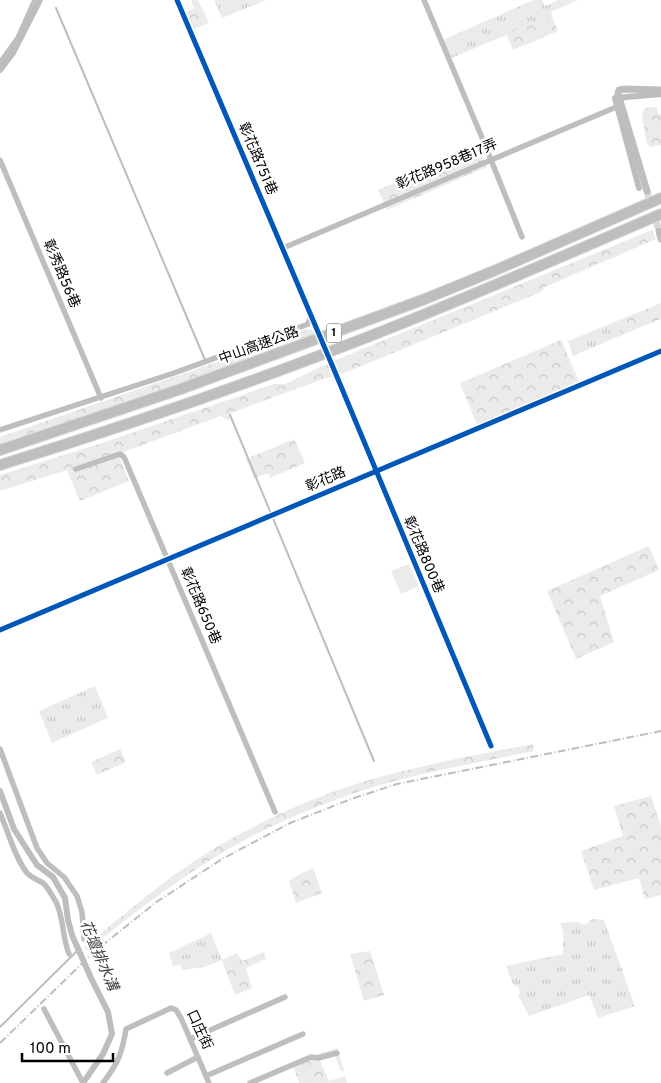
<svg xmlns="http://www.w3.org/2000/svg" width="661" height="1083" font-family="Overpass,'Noto Sans TC',sans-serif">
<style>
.grass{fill:url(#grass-tufts)}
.forest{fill:url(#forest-crowns)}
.green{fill:#ebebeb}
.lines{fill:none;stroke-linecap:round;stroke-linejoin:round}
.stream{stroke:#bdbdbd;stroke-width:2}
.canal{stroke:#bdbdbd;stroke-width:6}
.minor-tunnel{stroke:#d9d9d9;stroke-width:5.5;stroke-dasharray:5.5 3;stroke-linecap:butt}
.tertiary-tunnel{stroke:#d9d9d9;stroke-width:7;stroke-dasharray:7 3.5;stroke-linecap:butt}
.motorway-casing{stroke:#dbdbdb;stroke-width:12}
.minor{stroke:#bebebe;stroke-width:5.5}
.tertiary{stroke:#bebebe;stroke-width:7}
.motorway{stroke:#bebebe;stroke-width:10}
.rail{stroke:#bebebe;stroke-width:2;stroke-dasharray:8 2.5 1 2.5;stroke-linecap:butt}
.cycleway-casing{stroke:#fff;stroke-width:8}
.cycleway{stroke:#0057b8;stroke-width:5}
.labels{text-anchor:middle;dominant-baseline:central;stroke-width:5;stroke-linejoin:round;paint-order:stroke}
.shield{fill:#fff;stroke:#4c4c4c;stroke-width:1}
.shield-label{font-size:12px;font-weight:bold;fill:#000}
.street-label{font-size:14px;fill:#000;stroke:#fff}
.water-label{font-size:15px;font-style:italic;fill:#424242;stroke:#fff}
</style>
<defs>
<pattern id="grass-tufts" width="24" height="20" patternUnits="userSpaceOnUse" patternTransform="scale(1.25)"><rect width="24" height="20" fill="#ebebeb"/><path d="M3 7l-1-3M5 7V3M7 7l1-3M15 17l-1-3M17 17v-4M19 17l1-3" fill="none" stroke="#c8c8c8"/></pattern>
<pattern id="forest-crowns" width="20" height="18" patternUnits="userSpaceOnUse" patternTransform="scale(1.25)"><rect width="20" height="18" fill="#ebebeb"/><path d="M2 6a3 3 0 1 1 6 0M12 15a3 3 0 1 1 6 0" fill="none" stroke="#c8c8c8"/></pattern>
</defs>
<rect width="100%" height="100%" fill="#fff"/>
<g class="grass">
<polygon points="214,0 266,0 222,18"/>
<polygon points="534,0 542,0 545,6 558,0 578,0 551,12 552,16 449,59 440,41"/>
<polygon points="617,321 622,335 573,356 568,341"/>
<polygon points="95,686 108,718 52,743 39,711"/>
<path d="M593 919 604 920 635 1006 598 1018 589 995 529 1016 518 995 520 993 518 987 513 984 506 966 563 954C562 941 566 935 560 923L577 922 584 925Z"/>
<polygon points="211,933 222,960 204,967 183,970 180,965 173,966 169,953"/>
</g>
<g class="forest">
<polygon points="191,0 198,0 209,23 191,30 184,13 194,8"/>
<polygon points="552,16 558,31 513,50 506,34"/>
<polygon points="657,107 658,114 661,114 661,145 650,147 646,141 642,113 645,108"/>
<polygon points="479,147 487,167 387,210 378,190"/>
<polygon points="652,230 656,239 545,287 541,292 342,374 323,379 231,413 230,419 227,420 221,416 118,454 129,481 80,501 67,470 0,491 0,475 102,443 274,384 285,384 331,362"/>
<polygon points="661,303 661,319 622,335 617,321"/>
<polygon points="306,329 312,330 315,334 295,342 287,341 259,351 243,362 137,399 0,444 0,437 237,355"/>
<polygon points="561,340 579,381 578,385 478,427 460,383"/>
<polygon points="294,439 305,463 270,478 268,473 254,478 246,459"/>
<polygon points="649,546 659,570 600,596 614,642 576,659 547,591"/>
<path d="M533 744 534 751C478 763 421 772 367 789 312 807 258 830 209 861 166 888 126 919 87 951L84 947C124 915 163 880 207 853 264 818 327 790 391 774 438 762 485 753 533 744Z"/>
<polygon points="120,749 126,762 97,775 91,762"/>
<polygon points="651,796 661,826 661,895 645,899 639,878 594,890 581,851 623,836 614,806"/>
<polygon points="313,868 322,893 296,903 289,881 300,874"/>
<polygon points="370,951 384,995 364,1001 350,954"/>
<polygon points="264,952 266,959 246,968 252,988 235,995 222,960 237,953 242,961"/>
<polygon points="337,1048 344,1071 341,1071 335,1055 320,1061 329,1081 345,1076 347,1083 299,1083 293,1065 313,1056"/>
</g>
<polygon class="green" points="409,564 419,586 401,594 391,571"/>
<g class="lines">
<g class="stream">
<polyline points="56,8 205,360"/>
<polyline points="230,415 374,761"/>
<polyline points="0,1027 78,950"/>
</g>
<g class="canal">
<polyline points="0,70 13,53 40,0"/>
<polyline points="639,188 615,98 661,94"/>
<polyline points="0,791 14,829 37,865 53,877 65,898 68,920 72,935 91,978 108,1012 112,1034 103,1054 83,1083"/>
</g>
<polyline class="minor-tunnel" points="316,327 335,372"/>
<polyline class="tertiary-tunnel" points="647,191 659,231"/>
<g class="motorway-casing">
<g id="motorway">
<polyline points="0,450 178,390 425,299 496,270 661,198"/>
<path d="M0 465C136 423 271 376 403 323 490 288 575 251 661 214"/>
</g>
</g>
<g class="minor">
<polyline points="177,0 316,327"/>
<polyline points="424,0 483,140 522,237"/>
<polyline points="0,63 18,38 35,0"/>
<polyline points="0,160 101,398"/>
<polyline points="283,248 621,105"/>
<polyline points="335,372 491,746"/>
<polyline points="0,430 174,373 298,328 308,324 311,316"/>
<polyline points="76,469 120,454 124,457 275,812"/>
<polyline points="0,749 37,848 47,863 64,877 77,896 82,912 84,939"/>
<path d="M0 813C8 831 15 858 27 873 33 879 37 879 43 883 47 886 53 897 56 902 64 918 62 937 69 954"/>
<polyline points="44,1009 83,1083"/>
<polyline points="190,1039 285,997"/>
<polyline points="167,1073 198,1057"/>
<polyline points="206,1076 303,1034"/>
<path d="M103 1083C118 1063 122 1054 126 1029L171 1008 176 1010 181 1018 209 1083"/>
<polyline points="250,1083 311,1057 318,1058 337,1053"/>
</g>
<g class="tertiary">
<polyline points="647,191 618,94 619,90 625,89 661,90"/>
<polyline points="659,231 661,239"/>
<polyline points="0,630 661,351"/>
</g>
<use href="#motorway" class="motorway"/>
<polyline class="rail" points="0,1043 95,951 155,903 222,859 290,823 354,798 397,784 661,731"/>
<g class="cycleway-casing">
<g id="cycleway">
<polyline points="177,0 335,372 491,746"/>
<polyline points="0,630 661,351"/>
</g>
</g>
<use href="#cycleway" class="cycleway"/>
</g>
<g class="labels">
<rect class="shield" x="326.5" y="323.5" width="15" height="19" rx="4"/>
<g class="shield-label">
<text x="334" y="333">1</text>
</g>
<g class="street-label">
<text transform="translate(257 159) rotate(67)">彰花路751巷</text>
<text transform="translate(447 165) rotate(-23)">彰花路958巷17弄</text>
<text transform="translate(61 274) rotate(67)">彰秀路56巷</text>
<text transform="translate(259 346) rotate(-20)">中山高速公路</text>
<text transform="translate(326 480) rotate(-23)">彰花路</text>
<text transform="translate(423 555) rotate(67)">彰花路800巷</text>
<text transform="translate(200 606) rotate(67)">彰花路650巷</text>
<text transform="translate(199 1030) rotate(65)">口庄街</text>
</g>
<g class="water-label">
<text transform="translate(98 956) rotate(67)">花壇排水溝</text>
</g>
</g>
<path d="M22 1053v8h91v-8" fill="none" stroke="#000000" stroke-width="2.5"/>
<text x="30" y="1053" font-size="15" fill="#000000" stroke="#ffffff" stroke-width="4" paint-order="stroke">100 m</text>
</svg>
